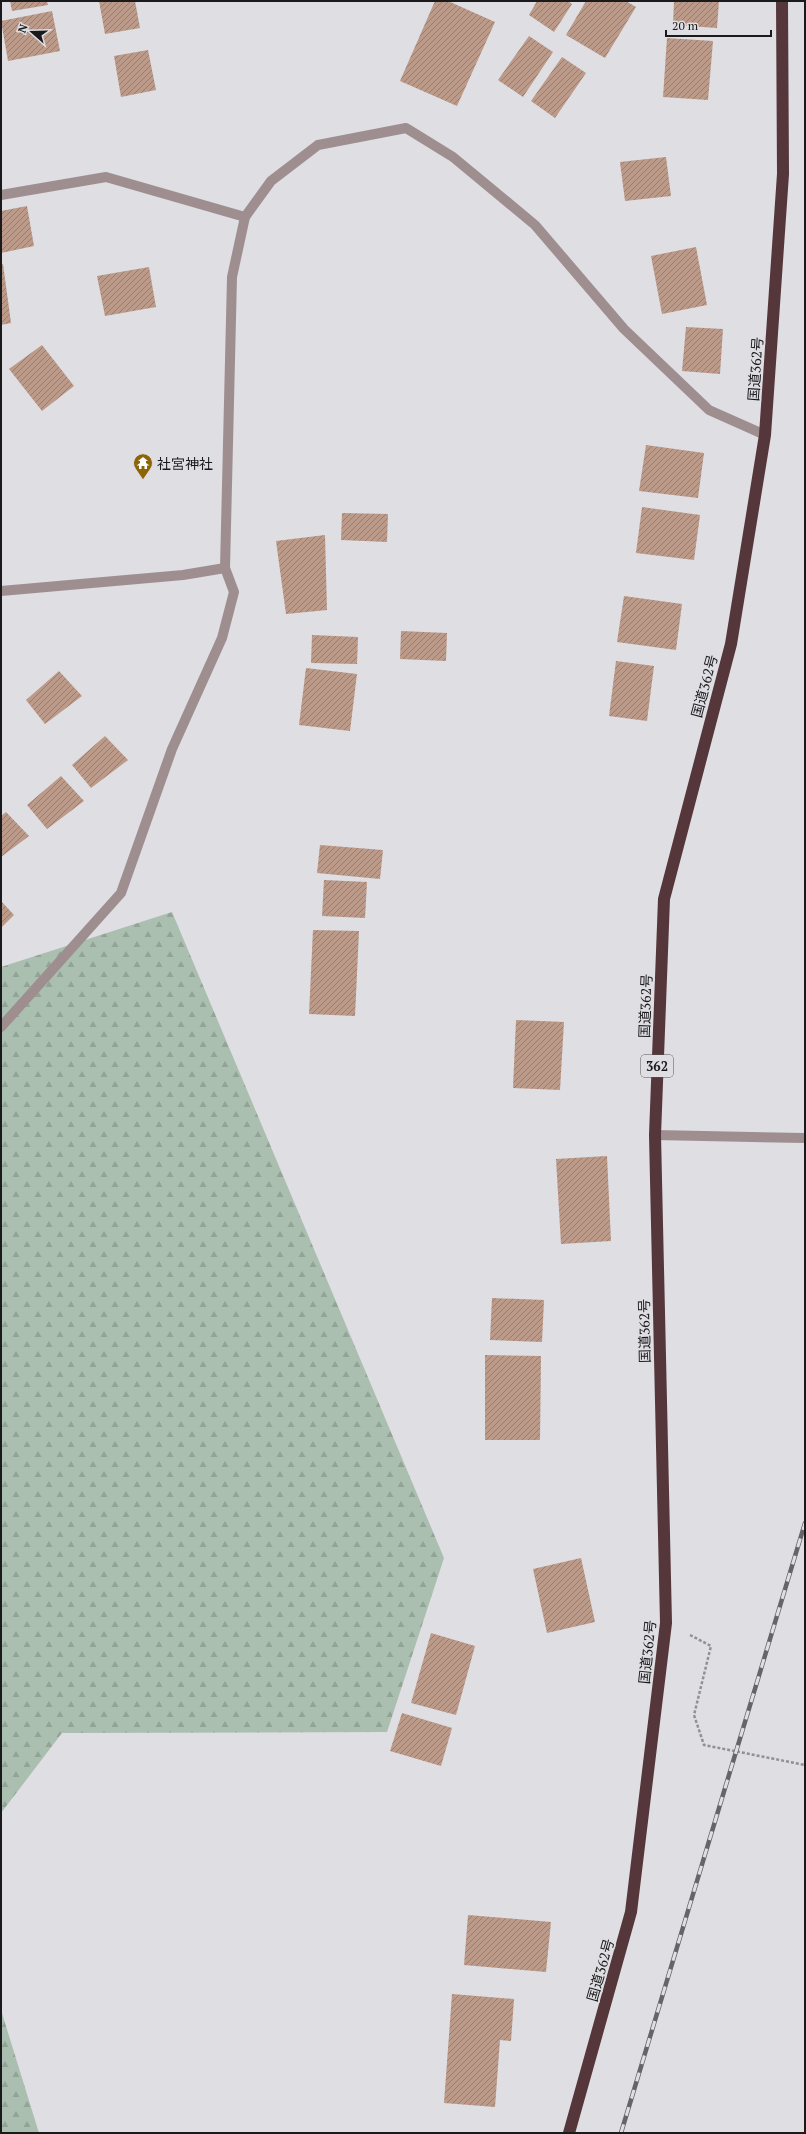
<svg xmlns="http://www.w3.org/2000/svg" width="806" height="2134" font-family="'PT Serif','Noto Sans JP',serif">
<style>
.forest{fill:url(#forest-firs)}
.building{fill:url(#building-hatch)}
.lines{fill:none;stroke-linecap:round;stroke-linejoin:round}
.path{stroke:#919094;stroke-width:2.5;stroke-dasharray:3 2;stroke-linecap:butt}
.minor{stroke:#9f8e90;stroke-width:10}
.highway{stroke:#55363a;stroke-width:12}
.rail-casing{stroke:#656467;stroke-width:4.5}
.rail{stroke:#dedee3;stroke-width:3;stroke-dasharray:9;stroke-linecap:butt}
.labels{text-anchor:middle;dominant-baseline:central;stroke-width:3.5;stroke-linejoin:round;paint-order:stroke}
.shield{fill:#dedee3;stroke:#555457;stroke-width:1}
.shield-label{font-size:13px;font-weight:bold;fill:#1a191b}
.street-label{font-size:14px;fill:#1a191b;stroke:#dedee3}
.poi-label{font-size:14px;fill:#1a191b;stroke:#dedee3;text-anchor:start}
</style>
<defs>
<pattern id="forest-firs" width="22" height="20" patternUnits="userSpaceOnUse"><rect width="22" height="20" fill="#aabfaf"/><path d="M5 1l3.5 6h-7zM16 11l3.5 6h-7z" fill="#92a496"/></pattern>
<pattern id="building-hatch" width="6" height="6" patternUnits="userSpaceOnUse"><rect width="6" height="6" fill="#bb9a8a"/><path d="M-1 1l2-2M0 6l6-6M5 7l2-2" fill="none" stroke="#977d70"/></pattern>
</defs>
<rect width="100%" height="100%" fill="#dedee3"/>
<g class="forest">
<polygon points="172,912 444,1558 387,1732 62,1733 1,1813 1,967"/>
<polygon points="1,2010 39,2133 1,2133"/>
</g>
<g class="building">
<polygon points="10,1 47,1 48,5 12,11"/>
<polygon points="99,1 135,1 140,28 105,34"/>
<polygon points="435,1 448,1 495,22 457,106 400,81"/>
<polygon points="537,1 568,1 572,4 554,32 529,15"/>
<polygon points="586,1 626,1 636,7 605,58 566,35"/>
<polygon points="674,1 719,1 717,28 673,25"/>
<polygon points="52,11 60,51 8,61 1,21"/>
<polygon points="529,36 553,52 523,97 498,80"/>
<polygon points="667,38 713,41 708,100 663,97"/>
<polygon points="148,50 156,90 121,97 114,56"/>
<polygon points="562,57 586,73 555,118 531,101"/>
<polygon points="666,157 671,196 625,201 620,162"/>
<polygon points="27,206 34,246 1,253 1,211"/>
<polygon points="696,247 707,305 662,314 651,256"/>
<polygon points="1,264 3,264 11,323 1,325"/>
<polygon points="149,267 156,307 105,316 97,276"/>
<polygon points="686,327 723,329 720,374 682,371"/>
<polygon points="42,345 74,386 42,411 9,369"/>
<polygon points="646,445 704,453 698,498 639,491"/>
<polygon points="642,507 700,515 694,560 636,553"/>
<polygon points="342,513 388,514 387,542 341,540"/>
<polygon points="325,535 327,610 286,614 276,541"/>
<polygon points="624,596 682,604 676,650 617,642"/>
<polygon points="401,631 447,633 446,661 400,659"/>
<polygon points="312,635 358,637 357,664 311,663"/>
<polygon points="616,661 654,666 647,721 609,716"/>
<polygon points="306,668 357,674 350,731 299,725"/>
<polygon points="59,671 82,696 45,724 26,700"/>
<polygon points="105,736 128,760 91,788 72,765"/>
<polygon points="61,776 84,801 47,829 27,805"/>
<polygon points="6,812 29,836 1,857 1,816"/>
<polygon points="320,845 383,850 380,879 317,873"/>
<polygon points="324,880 367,882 365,918 322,916"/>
<polygon points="1,901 14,915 1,928"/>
<polygon points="313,930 359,931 355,1016 309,1014"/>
<polygon points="516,1020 564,1022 560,1090 513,1088"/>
<polygon points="607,1156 611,1241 561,1244 556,1159"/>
<polygon points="492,1298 544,1300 542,1342 490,1340"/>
<polygon points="485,1355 541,1356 540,1440 485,1440"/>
<polygon points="581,1558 595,1622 547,1633 533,1569"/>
<polygon points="431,1633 475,1646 456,1715 411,1703"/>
<polygon points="402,1713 452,1728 441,1766 390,1751"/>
<polygon points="468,1915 551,1922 546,1972 464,1965"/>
<polygon points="452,1994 514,1999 511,2041 500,2040 495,2107 444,2103"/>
</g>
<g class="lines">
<polyline class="path" points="690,1635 711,1646 694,1715 704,1745 805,1765"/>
<g class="minor">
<polyline points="1,195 106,177 245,217"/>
<polyline points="1,591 183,575 225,568 232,277 245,217 271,181 318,145 406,128 453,157 535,225 624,329 709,410 765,435"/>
<polyline points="1,1027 121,893 172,749 222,638 234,592 225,568"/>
<polyline points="655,1135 805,1138"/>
</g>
<polyline class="highway" points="569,2133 631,1912 666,1623 655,1135 664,899 731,644 765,435 783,174 782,1"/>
<g class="rail-casing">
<polyline id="rail" points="621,2133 805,1523"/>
</g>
<use href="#rail" class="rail"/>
</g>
<defs>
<g id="temple-pin" transform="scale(1)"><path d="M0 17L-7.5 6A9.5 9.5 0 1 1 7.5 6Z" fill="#8d6508" stroke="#dedee3"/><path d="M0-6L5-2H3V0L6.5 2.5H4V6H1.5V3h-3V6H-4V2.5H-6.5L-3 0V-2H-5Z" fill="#fff"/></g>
</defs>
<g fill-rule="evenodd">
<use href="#temple-pin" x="143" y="463"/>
</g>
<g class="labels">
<rect class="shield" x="641" y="1055" width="32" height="22" rx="3"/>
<g class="shield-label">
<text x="657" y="1066">362</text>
</g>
<g class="street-label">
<text transform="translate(755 369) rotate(-86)">国道362号</text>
<text transform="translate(704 686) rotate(-75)">国道362号</text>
<text transform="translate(645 1006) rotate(-88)">国道362号</text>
<text transform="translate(644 1331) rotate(-91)">国道362号</text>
<text transform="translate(647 1652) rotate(-84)">国道362号</text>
<text transform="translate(600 1970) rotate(-74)">国道362号</text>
</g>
<g class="poi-label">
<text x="157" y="463">社宮神社</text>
</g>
</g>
<rect width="806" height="2134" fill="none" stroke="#1a191b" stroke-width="4"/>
<g transform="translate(32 32) rotate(290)" stroke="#dedee3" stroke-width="3" paint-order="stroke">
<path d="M0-3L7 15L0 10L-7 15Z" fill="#1a191b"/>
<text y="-6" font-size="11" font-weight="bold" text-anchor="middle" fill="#1a191b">N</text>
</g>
<path d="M666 30v6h105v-6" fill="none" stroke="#1a191b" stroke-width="2"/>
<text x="672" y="30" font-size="12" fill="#1a191b" stroke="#dedee3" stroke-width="3" paint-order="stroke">20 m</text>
</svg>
